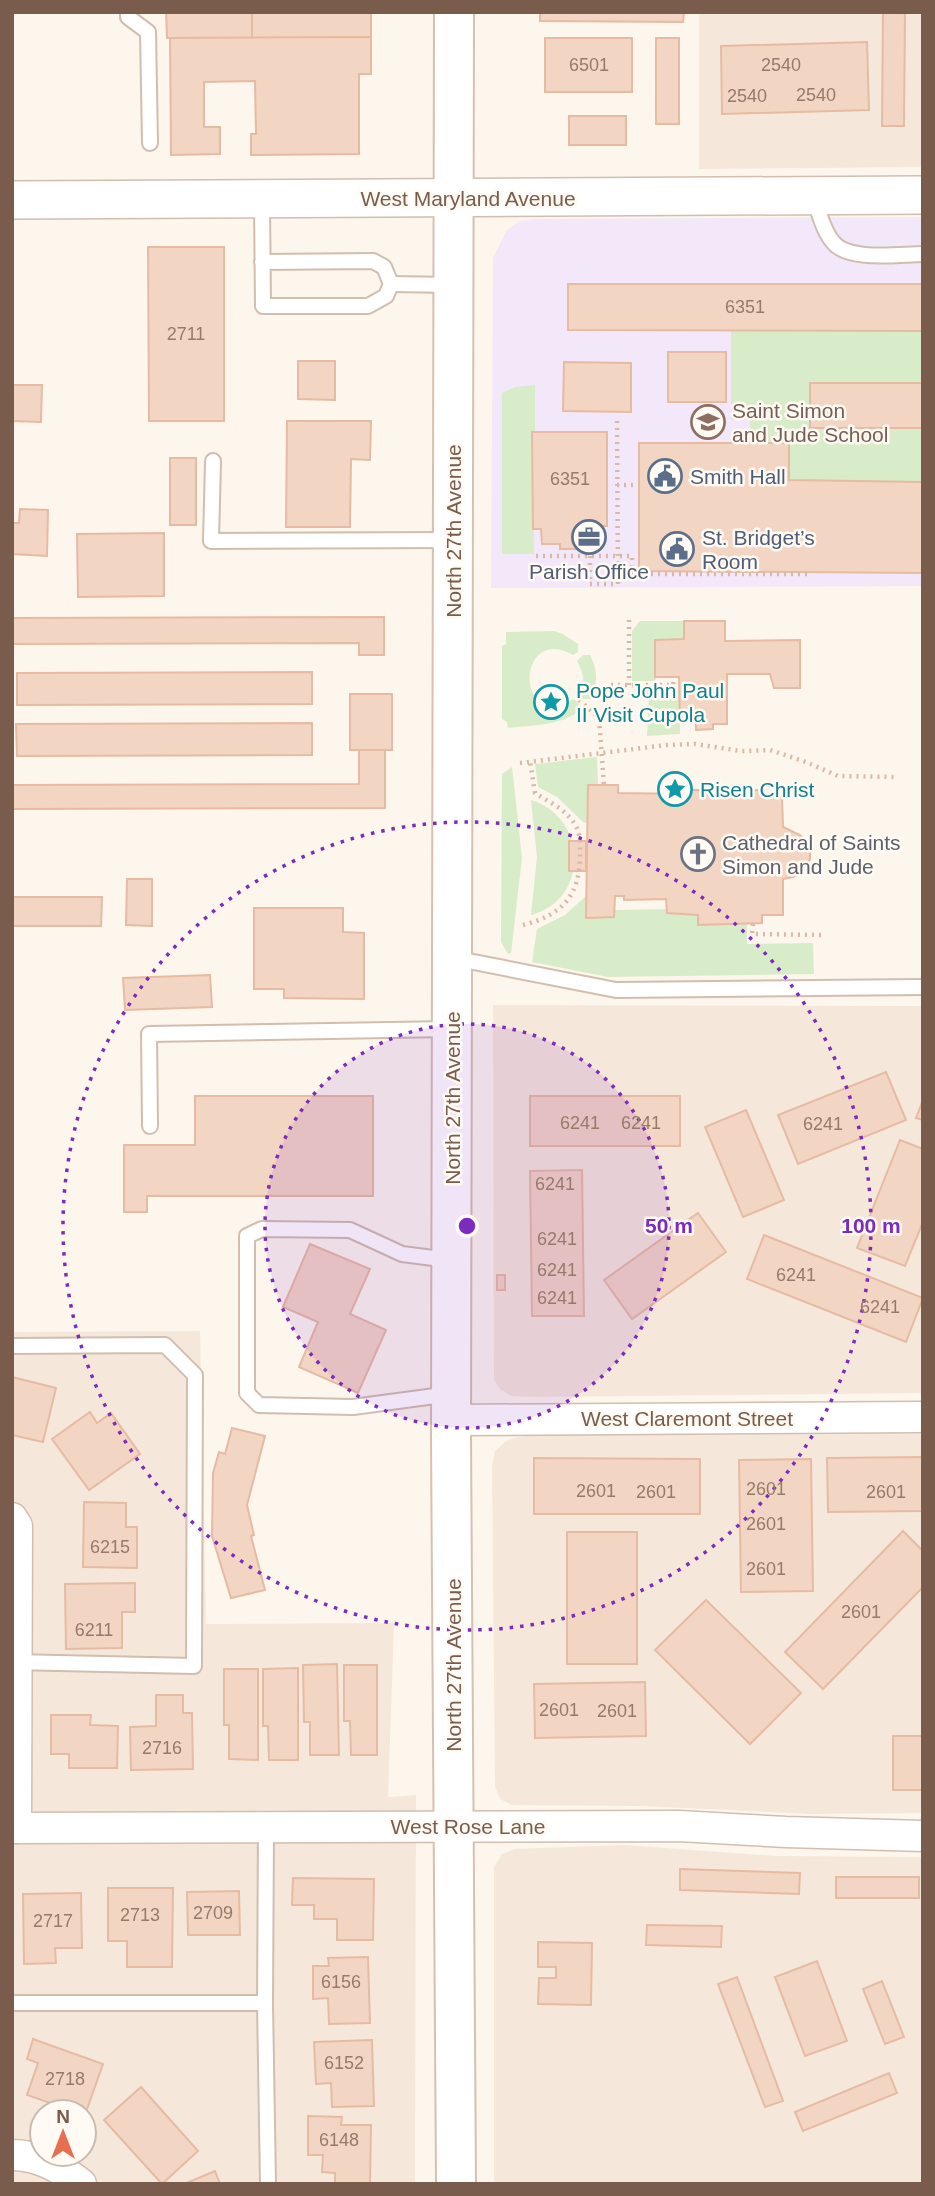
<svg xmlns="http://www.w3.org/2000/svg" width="935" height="2196" font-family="Arial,sans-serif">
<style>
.residential{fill:#f5e8da;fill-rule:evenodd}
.education{fill:#f3e8fa}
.green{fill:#d8ecc9}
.building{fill:#f3d5c3;stroke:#e6bba3;stroke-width:2}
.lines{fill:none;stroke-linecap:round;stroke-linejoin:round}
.service-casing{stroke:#d1beb0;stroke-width:18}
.minor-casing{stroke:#d1beb0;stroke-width:33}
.tertiary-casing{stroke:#d1beb0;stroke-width:40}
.secondary-casing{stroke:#d6c0b0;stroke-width:42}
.path{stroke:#d9b8a5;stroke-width:4.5;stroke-dasharray:2 5;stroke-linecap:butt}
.service{stroke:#fff;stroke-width:14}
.minor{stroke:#fff;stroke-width:30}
.tertiary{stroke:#fff;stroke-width:37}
.secondary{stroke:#fff;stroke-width:38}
.ring{fill:none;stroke:#7b2cbf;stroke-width:3.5;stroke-dasharray:3.5 7}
.labels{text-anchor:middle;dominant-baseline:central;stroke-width:5;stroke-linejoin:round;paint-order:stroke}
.number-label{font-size:18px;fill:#987a6a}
.street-label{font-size:21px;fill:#7a5c4d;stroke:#fffaf3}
.education-label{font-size:21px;fill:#785e54;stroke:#fffaf3;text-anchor:start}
.service-label{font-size:21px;fill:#4e5e75;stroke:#fffaf3;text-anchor:start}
.culture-label{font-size:21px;fill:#0d838f;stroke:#fffaf3;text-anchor:start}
.worship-label{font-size:21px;fill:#5b616d;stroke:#fffaf3;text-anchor:start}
.centre{fill:#7b2cbf;stroke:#fffaf3;stroke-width:3.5}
.ring-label{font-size:21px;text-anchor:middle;font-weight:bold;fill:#7b2cbf;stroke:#fffaf3;stroke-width:5;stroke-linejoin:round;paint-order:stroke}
</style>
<rect width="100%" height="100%" fill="#fdf6ec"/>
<g class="residential">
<polygon points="699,12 923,12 923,167 699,169"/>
<polygon points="493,1005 923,1006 923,1393 538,1397 511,1396 500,1389 494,1380"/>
<path d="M200 1331 206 1624 394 1623 388 1797 416 1795 415 2184H12V1332ZM42 2112H84V2154H42Z"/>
<polygon points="923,1434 923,1813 810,1814 640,1806 512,1805 500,1799 495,1787 492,1466 495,1451 506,1441 518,1437 537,1435"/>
<polygon points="625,1845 776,1856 923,1857 923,2184 494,2184 494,1867 502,1854 514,1849"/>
</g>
<polygon class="education" points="923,217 923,586 491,588 493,258 506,231 520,221 536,219"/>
<g class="green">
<polygon points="731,330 923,331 923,482 789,480 750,443 750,420 731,420"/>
<polygon points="535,385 535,432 532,433 534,554 502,554 502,393 515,387"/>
<polygon points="640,621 684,621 684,639 655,640 656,681 632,681 632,631"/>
<path d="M554 631 563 634 578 644V652L573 655C518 623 512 731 574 699L579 704 578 712C558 726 532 725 508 728L507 722 502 719V646L506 644V632Z"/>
<path d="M583 655H590C598 671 598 683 591 699H583L578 694C587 682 583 673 577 661Z"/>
<polygon points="635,690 680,690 680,734 647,736 649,695 634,695"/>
<polygon points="597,757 598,785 588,786 587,822 584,823 557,797 538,787 535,764"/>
<polygon points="512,767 522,858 511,953 508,954 501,942 502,774"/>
<path d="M531 800C588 817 590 900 531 915L537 857Z"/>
<polygon points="586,896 586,918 614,917 614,910 667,909 667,913 698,915 698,925 747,924 747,944 813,943 814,974 608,977 532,962 537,929 565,915"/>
</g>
<g class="building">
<polygon points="166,12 252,12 252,38 167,38"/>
<polygon points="252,12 371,12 371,37 252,38"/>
<polygon points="540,12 684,12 683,22 540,21"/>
<polygon points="883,12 905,12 904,126 882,126"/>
<polygon points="371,37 371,74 359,74 359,154 251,155 251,134 256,134 255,81 204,82 204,127 220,127 220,154 171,155 170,38"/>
<rect x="545" y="38" width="87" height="54"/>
<rect x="656" y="38" width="23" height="86"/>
<polygon points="867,42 869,110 722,114 721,46"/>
<rect x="569" y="116" width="57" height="29"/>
<polygon points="148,247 224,247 224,421 149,421"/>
<polygon points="568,284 923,284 923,331 568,330"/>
<rect x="668" y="352" width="58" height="50"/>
<polygon points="298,361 335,361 335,400 298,399"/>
<polygon points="564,362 631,363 631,412 563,411"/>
<rect x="810" y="383" width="113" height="45"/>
<polygon points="12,385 42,385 41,422 12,421"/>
<polygon points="287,421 371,421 370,460 351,459 350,527 286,527"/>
<polygon points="532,432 607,432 607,526 601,526 601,545 587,545 587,549 560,549 560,544 542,544 541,529 533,529"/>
<polygon points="639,443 789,443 789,480 923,482 923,573 639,571"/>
<rect x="170" y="458" width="26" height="67"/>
<polygon points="20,509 48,510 47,556 12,554 12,523 19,523"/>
<polygon points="164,533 164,596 78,597 77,534"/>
<polygon points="384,617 384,655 359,655 359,643 12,644 12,618"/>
<polygon points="684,621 725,621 725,641 800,640 800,688 774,688 770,674 727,674 727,724 713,724 713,729 696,730 696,720 680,720 679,677 655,677 655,640 684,639"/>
<polygon points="312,672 312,704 17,705 17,673"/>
<rect x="350" y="694" width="42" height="56"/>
<polygon points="312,723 312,755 17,756 16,724"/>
<polygon points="359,750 385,750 385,808 12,809 12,785 359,784"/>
<polygon points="588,785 618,785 618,793 691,794 691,790 763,790 762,796 782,796 783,827 800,835 807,842 810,849 810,859 805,869 793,877 783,879 783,915 762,915 762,923 698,925 698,915 667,913 666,899 624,900 624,896 615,896 614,917 586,918"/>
<rect x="569" y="841" width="17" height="30"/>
<polygon points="127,879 152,879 152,926 126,925"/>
<polygon points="12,897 102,897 101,926 12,926"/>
<polygon points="254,908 343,908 343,932 364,933 364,999 284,998 284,989 254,989"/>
<polygon points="210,975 212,1007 125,1010 123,978"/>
<polygon points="886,1072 906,1120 798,1164 778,1115"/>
<polygon points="195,1096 373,1096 373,1196 147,1196 147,1212 124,1212 124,1145 195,1145"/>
<rect x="530" y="1096" width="150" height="50"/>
<polygon points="923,1100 923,1120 916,1118"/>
<polygon points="746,1110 784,1200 743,1217 705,1127"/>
<polygon points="900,1140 923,1149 923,1222 905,1266 857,1248"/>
<polygon points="582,1170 584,1316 532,1316 530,1171"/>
<polygon points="698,1213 726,1252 632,1319 604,1280"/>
<polygon points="764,1235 923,1298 906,1342 747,1279"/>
<polygon points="310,1244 370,1269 350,1314 386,1330 358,1393 299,1367 318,1322 283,1307"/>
<rect x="497" y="1275" width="8" height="15"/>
<polygon points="12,1377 56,1388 43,1442 12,1435"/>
<polygon points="90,1412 97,1423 111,1413 140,1454 89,1490 52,1439"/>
<polygon points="232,1428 265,1436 247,1505 254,1535 251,1536 265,1590 231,1598 212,1536 213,1473 219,1452 225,1454"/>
<polygon points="923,1457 923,1511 828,1512 827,1458"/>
<polygon points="534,1458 700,1459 700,1514 534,1514"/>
<polygon points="811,1459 813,1591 741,1592 739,1460"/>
<polygon points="84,1502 126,1503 126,1527 137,1527 137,1568 83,1567"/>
<polygon points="903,1531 923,1551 923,1587 823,1689 785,1652"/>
<rect x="567" y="1532" width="70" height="132"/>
<polygon points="135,1583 135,1612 122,1612 122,1648 66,1649 65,1584"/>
<polygon points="706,1600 801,1693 750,1744 655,1650"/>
<polygon points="337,1664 339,1755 310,1755 310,1722 304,1722 303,1665"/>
<polygon points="344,1665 377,1665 377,1755 351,1755 350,1721 344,1721"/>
<polygon points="298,1668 298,1760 269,1760 268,1726 263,1726 263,1669"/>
<polygon points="224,1669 258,1669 258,1760 229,1759 229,1725 224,1725"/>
<polygon points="645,1682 646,1736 535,1738 534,1684"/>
<polygon points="156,1695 183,1695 183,1713 192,1713 193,1769 131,1770 130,1727 156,1726"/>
<polygon points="51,1715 91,1715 90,1725 118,1726 117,1768 69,1768 69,1754 51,1754"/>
<rect x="893" y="1736" width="30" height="54"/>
<polygon points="680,1869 800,1873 799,1894 680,1890"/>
<rect x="836" y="1877" width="83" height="21"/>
<polygon points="293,1878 374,1879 373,1940 337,1940 337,1919 314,1919 314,1905 292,1905"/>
<polygon points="108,1888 173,1888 172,1967 127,1967 127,1941 108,1941"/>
<polygon points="239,1891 240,1935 188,1935 187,1892"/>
<polygon points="81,1893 82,1948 55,1948 56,1963 24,1964 23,1894"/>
<polygon points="647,1925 722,1926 721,1947 646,1945"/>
<polygon points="538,1942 592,1943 591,2005 538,2004 539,1978 556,1978 556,1967 538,1967"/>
<polygon points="368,1957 370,2023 329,2024 328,1998 313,1999 313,1966 329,1966 328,1958"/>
<polygon points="817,1961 847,2041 805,2056 775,1977"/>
<polygon points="737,1977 783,2101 765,2107 718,1984"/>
<polygon points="882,1981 904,2037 885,2044 863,1989"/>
<polygon points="33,2039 103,2064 85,2115 84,2112 76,2112 27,2095 38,2063 27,2059"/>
<polygon points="372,2040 374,2106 332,2107 331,2083 316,2084 314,2042"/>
<polygon points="889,2073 897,2093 803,2131 795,2112"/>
<polygon points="141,2087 198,2151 162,2184 104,2120"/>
<polygon points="308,2116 342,2117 341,2125 371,2125 370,2184 335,2184 335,2173 322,2172 323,2155 308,2155"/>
<polygon points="215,2171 220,2184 184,2184"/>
</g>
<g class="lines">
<g class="service-casing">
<g id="service">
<polyline points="128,12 128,17 148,32 150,143"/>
<path d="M813 197C819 211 823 231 833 242 848 262 900 254 923 254"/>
<polyline points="262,200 263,306 368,306 386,296 391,284 384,267 373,261 262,262"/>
<polyline points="391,284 452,285"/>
<polyline points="213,461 211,541 451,540"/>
<polyline points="453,958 616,990 923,987"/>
<polyline points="150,1126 149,1034 450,1029"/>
<polyline points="449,1260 402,1254 350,1230 262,1229 247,1236 247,1393 259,1405 353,1407 450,1394"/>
<polyline points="12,1346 165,1345 195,1375 194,1666 13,1662"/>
<polyline points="266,1827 265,2003 268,2184"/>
<polyline points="12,2003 265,2003"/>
</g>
</g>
<g class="minor-casing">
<g id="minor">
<polyline points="451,1420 923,1417"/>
<polyline points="12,1518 17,1526 16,1828"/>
<polyline points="12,1828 679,1826 786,1832 923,1836"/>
<path d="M12 2155C39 2155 61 2168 81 2184"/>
</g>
</g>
<g class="tertiary-casing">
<polyline id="tertiary" points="12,200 923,195"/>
</g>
<g class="secondary-casing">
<polyline id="secondary" points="454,12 451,1437 456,2184"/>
</g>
<g class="path">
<polyline points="617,485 639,485"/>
<polyline points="536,556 632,556 632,574 810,574"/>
<polyline points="590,556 590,584 618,584 617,420"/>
<polyline points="611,685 673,685 674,677"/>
<polyline points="629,685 629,618"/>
<polyline points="579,700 599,718 604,785"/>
<polyline points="520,763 667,745 695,744 741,751 770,750 806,762 838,776 898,777"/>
<polyline points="753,924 752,934 825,935"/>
<path d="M523 925C562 915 580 896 580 855 580 844 581 833 574 823 565 809 549 802 535 793L530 761"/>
</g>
<use href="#service" class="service"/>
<use href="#minor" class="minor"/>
<use href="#tertiary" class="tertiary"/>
<use href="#secondary" class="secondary"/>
</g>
<circle cx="467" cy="1226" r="202" fill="#7b2cbf" fill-opacity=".12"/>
<g class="ring">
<circle cx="467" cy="1226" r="202"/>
<circle cx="467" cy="1226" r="404"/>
</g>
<defs>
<g id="school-ring" transform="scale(1.75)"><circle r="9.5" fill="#fffaf3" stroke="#8d6e63" stroke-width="1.5"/><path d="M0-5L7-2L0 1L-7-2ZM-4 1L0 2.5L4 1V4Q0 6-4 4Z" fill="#8d6e63"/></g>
<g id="civic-ring" transform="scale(1.75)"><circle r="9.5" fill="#fffaf3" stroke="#5c6f8a" stroke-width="1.5"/><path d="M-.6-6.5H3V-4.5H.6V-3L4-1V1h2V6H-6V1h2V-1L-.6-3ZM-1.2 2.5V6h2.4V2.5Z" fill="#5c6f8a"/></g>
<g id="office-ring" transform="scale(1.75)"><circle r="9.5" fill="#fffaf3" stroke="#5c6f8a" stroke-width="1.5"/><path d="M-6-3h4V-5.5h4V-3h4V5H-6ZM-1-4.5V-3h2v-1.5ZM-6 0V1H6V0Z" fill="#5c6f8a"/></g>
<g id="sight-ring" transform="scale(1.75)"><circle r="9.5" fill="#fffaf3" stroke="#0f9aa8" stroke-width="1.5"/><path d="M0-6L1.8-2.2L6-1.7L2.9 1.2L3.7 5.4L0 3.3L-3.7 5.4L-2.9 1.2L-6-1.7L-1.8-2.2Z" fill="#0f9aa8"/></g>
<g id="church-ring" transform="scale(1.75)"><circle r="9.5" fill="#fffaf3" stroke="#6b7280" stroke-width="1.5"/><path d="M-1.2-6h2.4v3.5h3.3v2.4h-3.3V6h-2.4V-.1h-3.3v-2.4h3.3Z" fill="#6b7280"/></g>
</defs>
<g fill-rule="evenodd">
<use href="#school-ring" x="708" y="422"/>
<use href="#civic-ring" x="665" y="476"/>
<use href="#office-ring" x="589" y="537"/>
<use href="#civic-ring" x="677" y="549"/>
<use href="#sight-ring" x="551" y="702"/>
<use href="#sight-ring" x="675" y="789"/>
<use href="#church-ring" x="698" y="854"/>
</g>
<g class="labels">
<g class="number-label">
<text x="589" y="65">6501</text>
<text x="781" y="65">2540</text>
<text x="816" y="95">2540</text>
<text x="747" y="96">2540</text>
<text x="745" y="307">6351</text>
<text x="186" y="334">2711</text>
<text x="570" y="479">6351</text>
<text x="580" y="1123">6241</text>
<text x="641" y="1123">6241</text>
<text x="823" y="1124">6241</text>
<text x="555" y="1184">6241</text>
<text x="557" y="1239">6241</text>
<text x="557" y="1270">6241</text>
<text x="796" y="1275">6241</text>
<text x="557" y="1298">6241</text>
<text x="880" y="1307">6241</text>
<text x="766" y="1489">2601</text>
<text x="596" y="1491">2601</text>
<text x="656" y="1492">2601</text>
<text x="886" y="1492">2601</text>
<text x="766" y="1524">2601</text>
<text x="110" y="1547">6215</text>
<text x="766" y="1569">2601</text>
<text x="861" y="1612">2601</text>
<text x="94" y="1630">6211</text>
<text x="559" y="1710">2601</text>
<text x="617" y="1711">2601</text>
<text x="162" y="1748">2716</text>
<text x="213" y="1913">2709</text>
<text x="140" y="1915">2713</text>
<text x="53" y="1921">2717</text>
<text x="341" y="1982">6156</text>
<text x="344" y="2063">6152</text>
<text x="65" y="2079">2718</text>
<text x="339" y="2140">6148</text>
</g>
<g class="street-label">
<text x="468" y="198">West Maryland Avenue</text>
<text transform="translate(453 531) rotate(-90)">North 27th Avenue</text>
<text transform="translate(452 1098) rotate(-90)">North 27th Avenue</text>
<text x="687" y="1418">West Claremont Street</text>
<text transform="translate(453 1665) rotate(-90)">North 27th Avenue</text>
<text x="468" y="1826">West Rose Lane</text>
</g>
<g class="education-label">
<text x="732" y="410">Saint Simon<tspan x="732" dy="24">and Jude School</tspan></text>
</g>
<g class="service-label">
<text x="690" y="476">Smith Hall</text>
<text x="702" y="537">St. Bridget’s<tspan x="702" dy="24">Room</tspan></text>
<text x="589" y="571" text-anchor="middle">Parish Office</text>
</g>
<g class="culture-label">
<text x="576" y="690">Pope John Paul<tspan x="576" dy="24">II Visit Cupola</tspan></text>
<text x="700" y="789">Risen Christ</text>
</g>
<g class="worship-label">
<text x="722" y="842">Cathedral of Saints<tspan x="722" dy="24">Simon and Jude</tspan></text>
</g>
</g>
<circle cx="467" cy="1226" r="10" class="centre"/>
<g class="ring-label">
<text x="669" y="1233">50 m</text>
<text x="871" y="1233">100 m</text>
</g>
<rect width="935" height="2196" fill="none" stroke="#7a5c4d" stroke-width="28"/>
<g transform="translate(63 2133)"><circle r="33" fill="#fffaf3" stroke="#cabbb1" stroke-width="2"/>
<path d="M0-5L12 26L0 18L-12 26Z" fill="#e76f51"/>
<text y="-10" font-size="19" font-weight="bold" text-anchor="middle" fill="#7a5c4d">N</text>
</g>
</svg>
